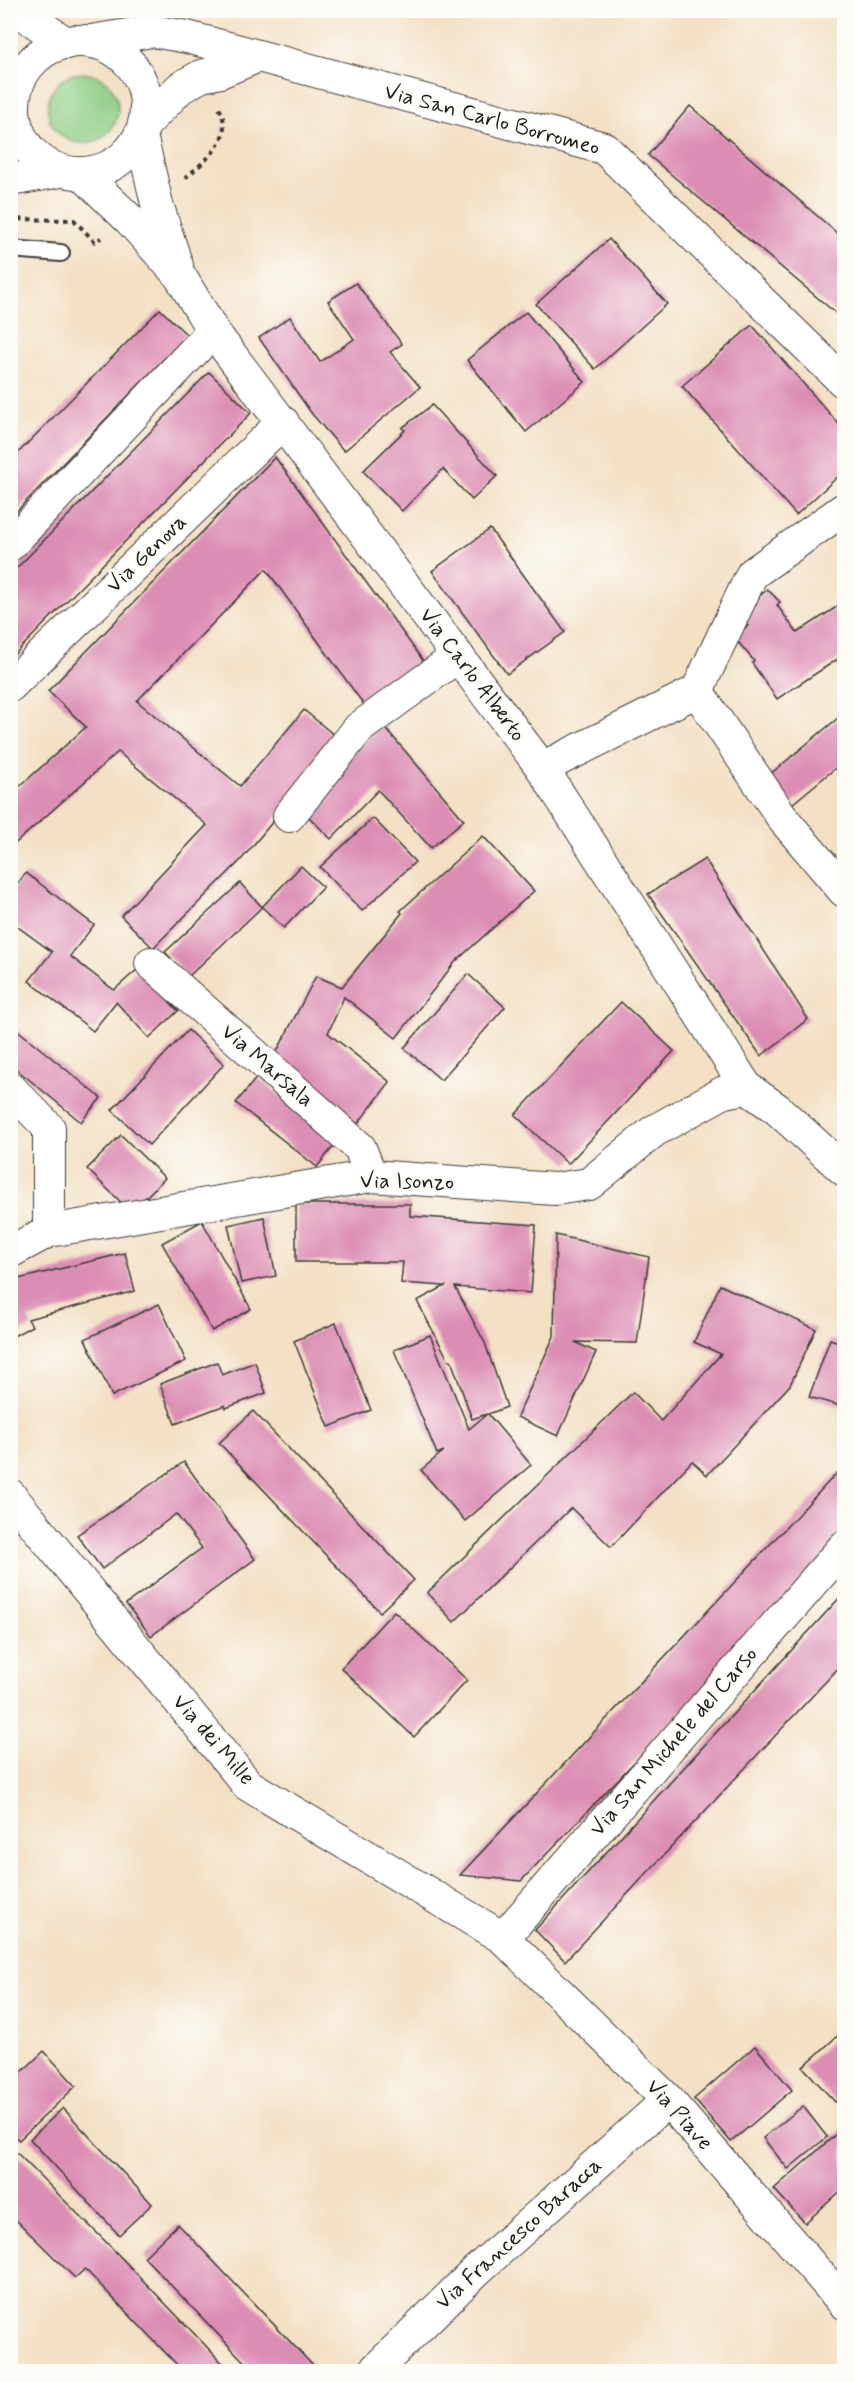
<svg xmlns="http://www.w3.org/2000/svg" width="855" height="2382" font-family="Mynerve,sans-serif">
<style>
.green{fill:#8dce86;stroke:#547551;stroke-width:1.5}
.building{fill:#dc8db4}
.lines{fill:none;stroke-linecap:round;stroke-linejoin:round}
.service-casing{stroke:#3c3935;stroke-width:20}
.minor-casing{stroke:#3c3935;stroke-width:34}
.path{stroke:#3c3935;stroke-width:4;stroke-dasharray:4.5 4.5;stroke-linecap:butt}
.service{stroke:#fff;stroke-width:16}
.minor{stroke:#fff;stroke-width:32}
.labels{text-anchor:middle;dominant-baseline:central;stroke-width:6;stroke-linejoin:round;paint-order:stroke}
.street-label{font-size:22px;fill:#1c1c1c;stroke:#fdfcf7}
</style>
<rect width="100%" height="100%" fill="#fdfcf7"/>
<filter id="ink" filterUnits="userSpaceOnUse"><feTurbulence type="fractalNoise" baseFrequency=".0167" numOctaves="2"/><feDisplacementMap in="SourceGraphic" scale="12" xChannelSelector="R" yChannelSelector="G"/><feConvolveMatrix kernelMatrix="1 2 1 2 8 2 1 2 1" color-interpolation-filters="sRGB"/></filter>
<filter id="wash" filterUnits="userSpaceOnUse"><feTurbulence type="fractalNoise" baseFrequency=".008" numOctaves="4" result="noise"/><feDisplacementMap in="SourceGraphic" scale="24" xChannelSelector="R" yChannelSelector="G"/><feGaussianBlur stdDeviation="1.35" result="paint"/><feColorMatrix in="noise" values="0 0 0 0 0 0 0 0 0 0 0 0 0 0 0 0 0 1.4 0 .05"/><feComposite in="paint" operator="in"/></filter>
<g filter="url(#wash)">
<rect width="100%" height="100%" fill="#f3e0c5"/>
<circle class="green" cx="83" cy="108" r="35"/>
<g id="blocks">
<g class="building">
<polygon points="690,106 844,239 844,320 648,155"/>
<polygon points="609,239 667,304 595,369 536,304"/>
<polygon points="356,283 402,344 390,352 420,387 344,451 312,414 259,338 290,317 320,362 354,339 328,301"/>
<polygon points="160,309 187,335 10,518 10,461"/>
<polygon points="526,312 585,382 526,432 467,360"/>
<polygon points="752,325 844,430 844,471 796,515 682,386"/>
<polygon points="209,372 251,413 10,659 10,575"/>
<polygon points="432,405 497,476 472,500 443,469 402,511 363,471 405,430 402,428"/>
<polygon points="275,457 427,666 367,709 266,569 137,701 240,786 304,710 340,740 241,860 153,948 121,916 207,825 118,752 10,848 10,795 86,727 48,691"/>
<polygon points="490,529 565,632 507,674 432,571"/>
<polygon points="767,589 780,602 777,605 797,633 844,602 844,655 777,699 752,663 754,661 734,637 748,626 739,616"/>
<polygon points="844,713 844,761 792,804 768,776"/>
<polygon points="382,724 464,820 431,848 378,790 331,839 298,806"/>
<polygon points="373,818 415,862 362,911 320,867"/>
<polygon points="483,836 534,891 455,962 396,1038 344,997 328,1033 390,1082 356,1126 271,1063 316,976 342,987 402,913 400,911"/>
<polygon points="705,859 808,1019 761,1056 648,894"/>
<polygon points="301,866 323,887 284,928 262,907"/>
<polygon points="26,873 94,925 70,956 114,990 139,968 178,1011 149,1038 116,1002 93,1031 29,981 52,952 10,921 10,893"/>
<polygon points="240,883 262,907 188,977 165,952"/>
<polygon points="468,974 505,1007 441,1080 404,1048"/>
<polygon points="621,1002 674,1051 568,1164 515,1115"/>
<polygon points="10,1024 101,1098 81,1122 10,1064"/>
<polygon points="188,1030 224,1064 149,1145 112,1110"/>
<polygon points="257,1077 337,1142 317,1167 236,1103"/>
<polygon points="121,1135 165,1178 131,1212 87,1169"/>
<polygon points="296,1204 410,1204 410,1216 536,1225 531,1293 455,1287 485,1343 507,1407 488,1414 531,1465 465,1521 421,1470 444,1451 437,1454 394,1350 430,1335 469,1429 487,1414 472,1419 451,1360 449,1361 417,1301 445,1286 401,1283 403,1262 296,1262"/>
<polygon points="264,1217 276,1276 241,1283 228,1225"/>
<polygon points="202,1221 251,1309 212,1331 162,1243"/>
<polygon points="556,1235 649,1257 637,1343 575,1342 596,1352 558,1436 517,1417 554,1336"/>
<polygon points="125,1253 135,1291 28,1319 32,1326 10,1338 10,1281"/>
<polygon points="720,1285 816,1329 790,1385 707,1475 692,1461 611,1547 571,1508 454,1622 427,1593 633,1392 661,1421 721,1354 694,1342"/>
<polygon points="159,1304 186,1361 112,1396 85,1339"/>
<polygon points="336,1323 371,1410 329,1427 294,1341"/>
<polygon points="830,1339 844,1344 844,1407 809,1397"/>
<polygon points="217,1362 222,1375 255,1362 266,1393 226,1408 225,1405 175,1424 160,1384"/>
<polygon points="253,1411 414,1580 380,1612 219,1443"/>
<polygon points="184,1462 255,1559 151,1636 126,1604 202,1548 176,1514 102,1569 77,1535"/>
<polygon points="837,1473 844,1477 844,1542 521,1881 460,1875"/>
<polygon points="844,1593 844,1662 565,1961 535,1930"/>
<polygon points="394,1611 467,1680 414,1737 341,1668"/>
<polygon points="844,2030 844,2093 835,2102 803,2067"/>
<polygon points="755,2046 792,2090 731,2142 694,2099"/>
<polygon points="44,2051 76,2086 19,2140 10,2132 10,2083"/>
<polygon points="803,2106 827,2137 788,2169 763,2138"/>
<polygon points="63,2108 152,2204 119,2235 30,2139"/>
<polygon points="844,2127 844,2188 805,2223 774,2189"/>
<polygon points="10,2146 109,2245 231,2372 184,2372 85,2269 75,2278 10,2214"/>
<polygon points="178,2224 319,2372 254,2372 144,2257"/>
</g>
</g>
</g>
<g filter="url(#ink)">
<use href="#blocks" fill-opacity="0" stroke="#3c3935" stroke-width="1.5"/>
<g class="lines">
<g class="service-casing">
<polyline id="service" points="10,249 61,253"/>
</g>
<g class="minor-casing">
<g id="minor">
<polyline points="17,10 66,43"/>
<polyline points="91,41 152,31 187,37 604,148 844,382"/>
<circle cx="80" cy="107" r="66"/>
<polyline points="145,124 180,88 201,76 220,72 256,57"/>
<polyline points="141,135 157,204 177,266"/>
<polyline points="81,173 130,220 180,276 213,331 542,768 747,1088 777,1109 844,1170"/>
<polyline points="10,180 61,171"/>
<polyline points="10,545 213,331"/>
<polyline points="10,686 283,422"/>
<polyline points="697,691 784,820 844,891"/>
<polyline points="542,768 697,691 752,574 844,509"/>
<polyline points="289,816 359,728 458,656"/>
<polyline points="151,963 360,1148 371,1176"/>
<polyline points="10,1088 49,1128 49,1231"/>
<polyline points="10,1252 49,1231 371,1176 555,1189 589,1184 654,1131 724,1092 747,1088"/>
<polyline points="10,1495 248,1785 503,1938 668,2100 844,2303"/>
<polyline points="503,1938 844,1547"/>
<polyline points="373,2372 476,2271 668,2100"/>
</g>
</g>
<g class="path">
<path d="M185 178C206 160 237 138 218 106"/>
<polyline points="10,219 74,220 95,242 101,238"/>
</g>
<use href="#service" class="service"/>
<use href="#minor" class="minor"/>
</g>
</g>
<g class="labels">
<g class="street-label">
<text transform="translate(492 120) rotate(15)">Via San Carlo Borromeo</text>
<text transform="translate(147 554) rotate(-44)">Via Genova</text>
<text transform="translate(472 675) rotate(53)">Via Carlo Alberto</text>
<text transform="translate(267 1066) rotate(41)">Via Marsala</text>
<text transform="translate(407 1182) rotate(1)">Via Isonzo</text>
<text transform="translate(213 1740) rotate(49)">Via dei Mille</text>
<text transform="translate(674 1742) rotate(-49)">Via San Michele del Carso</text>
<text transform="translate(679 2115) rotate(48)">Via Piave</text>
<text transform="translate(519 2234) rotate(-42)">Via Francesco Baracca</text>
</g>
</g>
<rect width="855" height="2382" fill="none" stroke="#fdfcf7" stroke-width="36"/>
</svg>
